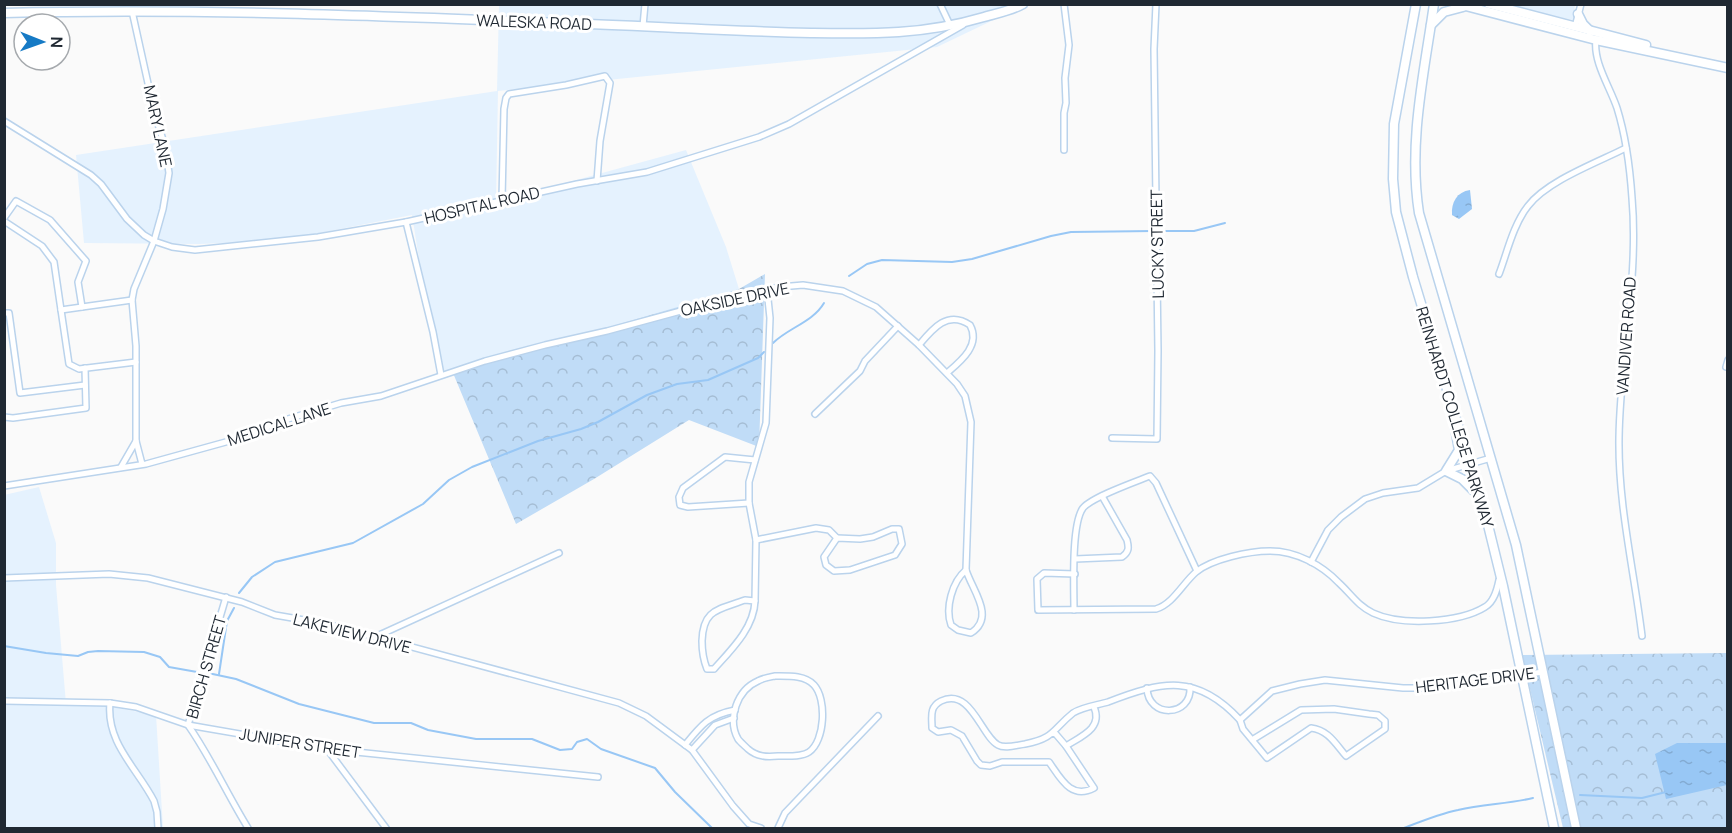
<svg xmlns="http://www.w3.org/2000/svg" width="1732" height="833" font-family="Manrope,sans-serif">
<style>
.built{fill:#e5f2fe}
.forest{fill:url(#forest-crowns)}
.water{fill:url(#water-ripples)}
.lines{fill:none;stroke-linecap:round;stroke-linejoin:round}
.stream{stroke:#98c7f5;stroke-width:2}
.street-casing{stroke:#bad3ec;stroke-width:8}
.secondary-casing{stroke:#bad3ec;stroke-width:11}
.street{stroke:#fff;stroke-width:5}
.secondary{stroke:#fff;stroke-width:8}
.labels{text-anchor:middle;dominant-baseline:central;stroke-width:6;stroke-linejoin:round;paint-order:stroke}
.street-label{font-size:16px;fill:#1f2832;stroke:#fff}
</style>
<defs>
<pattern id="forest-crowns" width="20" height="18" patternUnits="userSpaceOnUse" patternTransform="scale(1.5)"><rect width="20" height="18" fill="#c0dcf7"/><path d="M2 6a3 3 0 1 1 6 0M12 15a3 3 0 1 1 6 0" fill="none" stroke="#a5bdd4"/></pattern>
<pattern id="water-ripples" width="26" height="14" patternUnits="userSpaceOnUse" patternTransform="scale(1.5)"><rect width="26" height="14" fill="#98c7f5"/><path d="M2 4q2-2 4 0t4 0M15 11q2-2 4 0t4 0" fill="none" stroke="#83abd2"/></pattern>
</defs>
<rect width="100%" height="100%" fill="#fafafa"/>
<g class="built">
<polygon points="499,5 1025,5 937,47 498,91 496,202 686,150 726,247 739,289 438,378 412,215 278,241 199,244 84,243 76,155 497,91"/>
<polygon points="1502,5 1575,5 1573,20"/>
<polygon points="39,487 56,543 56,585 66,704 100,705 156,715 163,828 5,828 4,495"/>
</g>
<g class="forest">
<polygon points="765,274 759,447 689,420 594,479 516,524 453,373 739,289"/>
<polygon points="1727,653 1727,828 1563,828 1522,655"/>
</g>
<g class="water">
<path d="M1470 190 1472 209 1459 219 1452 215C1451 202 1457 192 1470 190Z"/>
<polygon points="1677,743 1727,743 1727,785 1666,799 1655,754"/>
</g>
<g class="lines">
<g class="stream">
<polyline points="1163,231 1194,231 1225,223"/>
<polyline points="849,276 867,264 882,260 952,262 972,259 1051,236 1071,232 1153,231"/>
<path d="M773 343C788 328 813 322 824 303"/>
<polyline points="239,593 252,577 275,562 353,543 423,504 449,480 472,467 538,441 581,429 598,422 647,395 677,384 708,380 758,358 764,352"/>
<polyline points="4,646 46,653 78,656 88,652 98,651 144,652 160,657 169,667 197,672"/>
<polyline points="208,673 236,679 299,704 374,723 411,723 428,730 476,739 532,739 560,750 572,749 577,742 587,739 601,749 655,768 675,792 712,828"/>
<polyline points="219,674 227,621 234,608"/>
<polyline points="1580,795 1642,798 1666,792"/>
<path d="M1404 828C1422 821 1439 814 1458 810 1483 804 1508 804 1533 798"/>
</g>
<g class="street-casing">
<g id="street">
<polyline points="940,4 950,25"/>
<polyline points="1064,4 1069,45 1065,78 1066,103 1064,113 1064,150"/>
<polyline points="132,11 155,115 165,146 169,173 163,209 154,241 134,289 132,300 136,346 136,441 142,464"/>
<polyline points="643,26 645,4"/>
<polyline points="1575,27 1581,4"/>
<path d="M1596 40C1593 62 1610 87 1617 108 1626 137 1630 168 1632 198 1639 278 1620 358 1619 438 1618 505 1634 570 1642 636"/>
<polyline points="4,121 91,175 101,184 127,219 144,235 154,241 172,247 195,250 318,237 406,222 577,184 647,172 759,137 789,124 963,25"/>
<polyline points="502,199 504,109 506,98 509,94 566,85 605,76 610,83 600,141 597,181"/>
<polyline points="4,218 16,201 50,220 86,261 78,282 82,307 132,300"/>
<polyline points="4,221 42,246 54,262 61,310 82,307"/>
<polyline points="406,222 433,332 441,375"/>
<path d="M1499 274C1507 253 1513 225 1528 206 1547 181 1596 163 1626 148"/>
<polyline points="61,310 69,364 79,369 136,362"/>
<polyline points="4,313 9,313 20,393 85,385"/>
<path d="M919 345C933 328 948 310 970 325 981 345 961 361 947 373"/>
<polyline points="1726,367 1728,360"/>
<polyline points="815,414 860,371 865,361 898,326"/>
<polyline points="4,417 13,418 86,408 85,368"/>
<polyline points="1112,438 1157,439 1158,351 1154,49 1156,4"/>
<polyline points="121,467 136,441"/>
<polyline points="4,486 146,464 233,440 288,419 341,403 381,396 485,361 545,345 607,331 736,296 780,287 803,285 843,291 876,307 919,345 957,384 965,396 971,422 966,570"/>
<polyline points="749,503 688,507 680,505 679,497 683,488 725,457 755,460"/>
<polygon points="892,529 899,529 902,544 895,555 850,570 834,571 826,565 824,557 837,538 860,539 873,537"/>
<polyline points="756,540 816,528 829,530 837,538"/>
<path d="M1075 559 1122 557C1129 552 1129 548 1127 540L1102 496"/>
<polyline points="1311,562 1328,530 1341,517 1365,499 1383,493 1418,488 1446,471 1491,458"/>
<path d="M966 570C972 590 996 617 971 633L958 630 951 625C945 608 952 582 966 570Z"/>
<path d="M1075 574 1044 573 1037 579 1038 610 1156 609C1173 604 1183 583 1196 572 1212 559 1249 551 1270 551 1296 551 1322 565 1339 583 1351 594 1358 606 1373 613 1401 626 1459 623 1485 607 1494 602 1497 590 1499 580"/>
<polyline points="4,578 109,574 148,578 242,602 275,615 327,624 619,703 646,716 692,750 733,806 749,824 761,828"/>
<path d="M226 597 188 725C211 758 227 794 248 828"/>
<path d="M745 600 755 601C754 628 731 650 714 669H707C703 659 702 652 702 641 703 609 718 610 745 600Z"/>
<polyline points="755,601 756,540 749,503 749,482 766,423 770,318 767,290"/>
<path d="M1074 610C1074 589 1071 524 1083 508 1092 497 1135 482 1150 476L1156 483 1197 571"/>
<polyline points="375,637 559,553"/>
<path d="M775 676C788 676 805 675 814 685 827 699 825 741 809 752 802 757 787 756 778 756 767 757 757 757 748 749 745 746 740 742 738 739 727 719 737 690 758 681 763 678 770 677 775 676Z"/>
<path d="M1147 688C1148 719 1192 717 1190 687"/>
<polyline points="4,701 110,703 136,707 188,725 327,749 598,777"/>
<path d="M110 703C106 743 137 768 154 801L157 812 158 828"/>
<path d="M1054 732 1066 746 1094 788C1071 800 1061 779 1049 762H1002L990 766 981 765 977 761 962 736 951 730 938 732 932 728C932 717 929 707 941 701 971 687 981 736 998 745 1005 749 1017 745 1025 744 1055 738 1052 730 1073 713 1082 707 1098 705 1108 702 1162 681 1197 673 1240 720"/>
<path d="M1252 740 1301 710 1334 709 1369 714 1378 715 1385 721V729L1346 756C1335 743 1328 730 1311 728L1267 758 1243 729 1240 720 1272 691 1300 684 1325 680 1403 688H1429L1543 672"/>
<path d="M685 745C701 725 709 715 735 710"/>
<path d="M1066 746C1082 736 1103 728 1094 707"/>
<polyline points="327,749 386,828"/>
<polyline points="692,750 715,725 734,718"/>
<polyline points="778,828 785,813 878,716"/>
</g>
</g>
<g class="secondary-casing">
<g id="secondary">
<polyline points="1416,4 1394,124 1393,179 1396,212 1413,277 1488,525 1503,586 1554,828"/>
<path d="M1434 4C1424 74 1408 143 1419 213L1516 545 1576 828"/>
<polyline points="1458,4 1596,40 1728,68"/>
<polyline points="1489,4 1646,45"/>
<path d="M4 13C191 8 378 16 565 23 647 26 729 31 811 33 873 34 923 35 984 17 997 13 1011 11 1023 4"/>
<polyline points="1578,14 1583,24 1590,31"/>
<polyline points="1431,25 1444,12 1463,7"/>
<polyline points="1455,427 1459,450 1446,471 1462,479 1478,495"/>
</g>
</g>
<use href="#street" class="street"/>
<use href="#secondary" class="secondary"/>
</g>
<g class="labels">
<g class="street-label">
<text transform="translate(534 22) rotate(2)">WALESKA ROAD</text>
<text transform="translate(158 126) rotate(78)">MARY LANE</text>
<text transform="translate(482 205) rotate(-13)">HOSPITAL ROAD</text>
<text transform="translate(1157 244) rotate(-91)">LUCKY STREET</text>
<text transform="translate(735 299) rotate(-12)">OAKSIDE DRIVE</text>
<text transform="translate(1626 336) rotate(-86)">VANDIVER ROAD</text>
<text transform="translate(1455 417) rotate(73)">REINHARDT COLLEGE PARKWAY</text>
<text transform="translate(279 424) rotate(-18)">MEDICAL LANE</text>
<text transform="translate(352 633) rotate(14)">LAKEVIEW DRIVE</text>
<text transform="translate(206 667) rotate(-74)">BIRCH STREET</text>
<text transform="translate(1475 680) rotate(-7)">HERITAGE DRIVE</text>
<text transform="translate(300 743) rotate(9)">JUNIPER STREET</text>
</g>
</g>
<rect width="1732" height="833" fill="none" stroke="#1f2832" stroke-width="12"/>
<g transform="translate(42 42) rotate(91)"><circle r="28" fill="#ffffff" stroke="#a5a9ad" stroke-width="1.5"/>
<path d="M0-4.5L10 22L0 15L-10 22Z" fill="#167ac5"/>
<text y="-9" font-size="16" font-weight="bold" text-anchor="middle" fill="#1f2832">N</text>
</g>
</svg>
